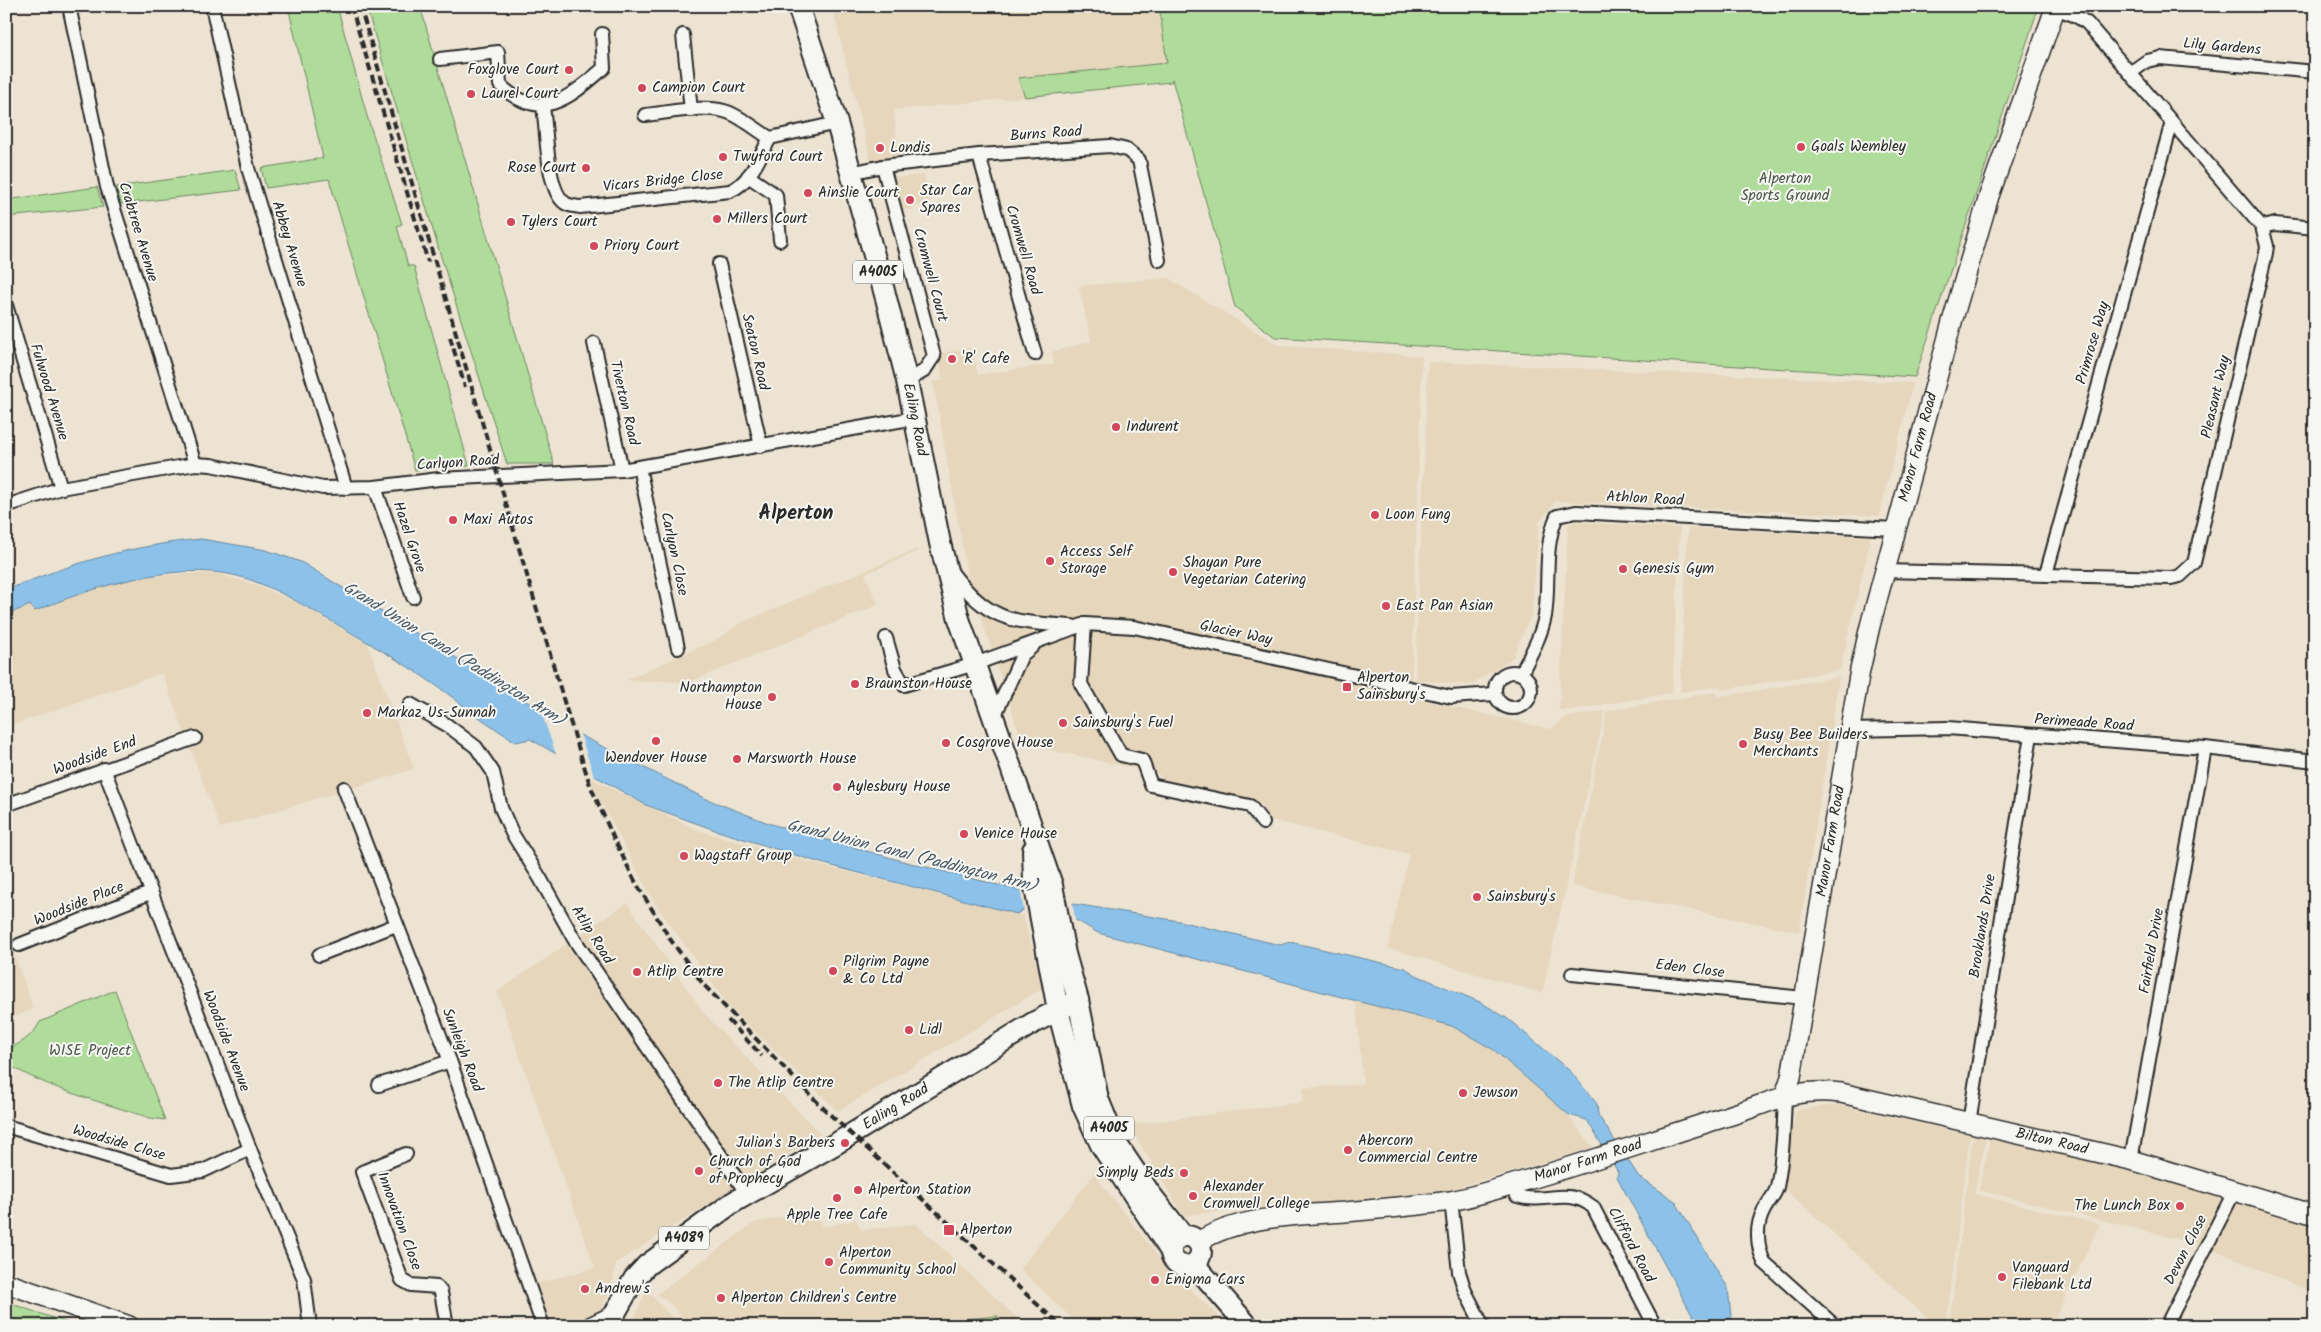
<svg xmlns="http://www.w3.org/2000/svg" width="2321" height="1332" font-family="Kalam,sans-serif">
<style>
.built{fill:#e5d6bc}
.green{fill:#afdc9a;stroke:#6d8462}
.water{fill:#8cc2ea;stroke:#65869e}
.pier{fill:#ece3d2}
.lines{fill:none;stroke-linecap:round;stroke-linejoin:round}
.street-casing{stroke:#2b2b2b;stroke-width:16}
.secondary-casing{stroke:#2b2b2b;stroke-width:22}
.primary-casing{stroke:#2b2b2b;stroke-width:24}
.street{stroke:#f6f6f2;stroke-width:12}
.secondary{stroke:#f6f6f2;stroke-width:19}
.primary{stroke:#f6f6f2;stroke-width:20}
.rail{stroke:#2b2b2b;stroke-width:4;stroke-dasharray:8 4;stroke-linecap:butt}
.poi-dot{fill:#d1495b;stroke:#f6f6f2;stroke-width:2}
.labels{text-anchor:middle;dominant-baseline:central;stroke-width:4;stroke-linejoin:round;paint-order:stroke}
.shield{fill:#f6f6f2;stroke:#686867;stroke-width:1}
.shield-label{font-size:14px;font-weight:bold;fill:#2b2b2b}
.street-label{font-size:15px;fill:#2b2b2b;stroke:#f6f6f2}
.poi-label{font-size:15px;fill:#2b2b2b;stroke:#f6f6f2;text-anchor:start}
.park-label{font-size:15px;fill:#4c5747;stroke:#f6f6f2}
.water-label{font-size:16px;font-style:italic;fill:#485864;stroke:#f6f6f2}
.district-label{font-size:20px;font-weight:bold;fill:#2b2b2b;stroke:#f6f6f2}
</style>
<rect width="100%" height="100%" fill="#ece3d2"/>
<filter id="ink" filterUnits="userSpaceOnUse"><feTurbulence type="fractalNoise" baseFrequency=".02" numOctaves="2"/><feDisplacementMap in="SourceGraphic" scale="10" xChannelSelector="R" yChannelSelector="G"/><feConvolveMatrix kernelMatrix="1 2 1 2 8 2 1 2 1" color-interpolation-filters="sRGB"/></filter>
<g filter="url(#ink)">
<g class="built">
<polygon points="832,6 1157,6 1168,63 1019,78 1025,97 894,110 898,157 871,161"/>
<polygon points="924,175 931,202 902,211 891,178"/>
<polygon points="1168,278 1276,344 1286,346 1422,356 1411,698 1551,729 1567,717 1605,711 1542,993 1388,948 1409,854 1268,819 1260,802 1165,781 1157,773 1023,744 968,578 933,382 943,380 938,354 971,348 978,375 1054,364 1052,352 1091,341 1079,286"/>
<polygon points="1428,362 1913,383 1879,516 1556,501 1539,522 1532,612 1513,657 1471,685 1415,680"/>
<polygon points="1574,522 1680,528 1672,693 1573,710 1559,710 1568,525"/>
<polygon points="1688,528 1871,537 1840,670 1721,690 1720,686 1680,692"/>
<polygon points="917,549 918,551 865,574 878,605 689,682 625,680 714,641 743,622"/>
<polygon points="214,573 256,585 295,602 367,643 414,769 220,828 162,673 6,727 6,612 130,577"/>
<polygon points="1839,677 1799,932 1572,886 1607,711 1716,692 1717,697"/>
<polygon points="588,777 697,830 815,864 1023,916 1043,988 838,1111 730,1008 654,902"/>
<polygon points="627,903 703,1012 820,1134 616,1263 611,1289 600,1311 558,1326 551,1326 538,1283 595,1268 497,992"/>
<polygon points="6,931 33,1009 6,1020"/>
<polygon points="1356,999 1447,1021 1539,1077 1593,1148 1444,1191 1183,1215 1129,1125 1303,1102 1303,1088 1363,1084"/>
<polygon points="1837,1105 1970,1135 1946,1326 1937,1326 1782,1187 1796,1110"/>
<polygon points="1973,1135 1986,1139 1974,1194 2100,1224 2051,1326 1949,1326"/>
<polygon points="1990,1139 2131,1170 2315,1224 2315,1294 2206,1246 1979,1190"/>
<polygon points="1094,1174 1162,1262 1228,1326 1080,1326 1020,1269"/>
<polygon points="816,1210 823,1227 856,1220 861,1230 916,1224 1026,1326 689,1326 672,1305 657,1294 754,1223"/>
<polygon points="646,1290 680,1326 632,1326"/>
</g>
<g class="green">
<polygon points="288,6 337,6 367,116 402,224 397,226 408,266 414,266 469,466 415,470 329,179 266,188 261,168 323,158"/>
<polygon points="366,6 420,6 554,464 507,464 442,260"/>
<polygon points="1159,6 2039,6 1915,377 1275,337 1235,307 1172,79 1171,82 1025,97 1018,78 1167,63"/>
<polygon points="235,170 241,190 121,204 116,187"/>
<polygon points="97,187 103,207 6,217 6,200"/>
<path d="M115 990 165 1120 150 1118C102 1102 50 1090 6 1063V1050C21 1043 32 1037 40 1022Z"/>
<polygon points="6,1302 68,1323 67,1326 6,1326"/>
<polygon points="998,1316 999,1326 924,1326 924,1323"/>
</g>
<path class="water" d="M201 539 266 550 301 562 584 737 704 798 771 824 902 861 1074 904 1179 921 1280 945 1290 942 1405 968 1416 975 1482 1003 1508 1019 1571 1072 1597 1104 1598 1115 1639 1177 1675 1201 1728 1288 1732 1326H1698L1617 1177 1618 1172 1587 1120 1569 1115 1494 1050 1452 1026 1098 933 1078 921 1023 910 1017 914 821 863 715 830 646 805 530 739 516 742C492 727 470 711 448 694 410 666 367 642 326 618 294 600 259 578 222 573 163 565 90 588 35 611L30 605 6 615V590C73 563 128 546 201 539Z"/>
<g class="pier">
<polygon points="539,706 579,731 595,779 557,757"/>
<polygon points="1020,887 1072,901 1076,924 1024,913"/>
</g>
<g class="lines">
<g class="street-casing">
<g id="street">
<polyline points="69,6 107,187 195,464"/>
<polyline points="212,6 248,168 346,488"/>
<polyline points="683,35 691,110"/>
<path d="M440 59 498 52 500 85C541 124 569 98 604 68L602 34"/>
<polyline points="2130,73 2147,61 2160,58 2315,72"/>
<path d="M543 107C547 129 546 190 565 203 569 206 575 206 580 207L730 191C750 183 760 156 770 138L837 123"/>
<path d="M645 115C668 113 709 103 730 113 744 119 757 130 770 138"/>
<polyline points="979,155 1035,354"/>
<polyline points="883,166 934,356 924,371 907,381"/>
<polyline points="850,173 883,166 979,155 1110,146 1127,150 1139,160 1159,260"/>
<polyline points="748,176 776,195 780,240"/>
<polyline points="2262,227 2275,224 2315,228"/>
<polyline points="719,264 761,446"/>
<polyline points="6,305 61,488"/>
<polyline points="594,343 622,470"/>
<polyline points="639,467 678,648"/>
<polyline points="375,487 413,597"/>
<polyline points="6,506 61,488 195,464 211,465 323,488 375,487 439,479 622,470 915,418"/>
<path d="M950 570C989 622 1010 622 1072 626"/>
<polyline points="1884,571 2171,578 2180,576 2194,563 2266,253 2267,246 2262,227 2087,23 2076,16 2055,8"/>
<polyline points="2046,574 2172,122"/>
<polyline points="1085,624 1081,684 1121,755 1142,760 1151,785 1250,806 1263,823"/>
<polyline points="886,638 895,669 904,685 975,664 1085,624 1134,627 1451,697 1495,694"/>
<circle cx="1513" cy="690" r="18"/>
<path d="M1521 674C1530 655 1541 637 1545 616 1550 583 1543 547 1557 516L1576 512 1895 529"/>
<polyline points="410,704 447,725 476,747 493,772 501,808 512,833 540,878 574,939 747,1194"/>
<polyline points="994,717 1022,655 1033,646"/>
<polyline points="1850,730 1948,728 2205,748 2315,761"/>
<polyline points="104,769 250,1149 304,1279 310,1326"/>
<polyline points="344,788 450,1061 543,1326"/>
<polyline points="6,805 195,738"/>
<polyline points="19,945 150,893"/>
<polyline points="319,955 396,925"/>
<polyline points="1572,974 1804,998"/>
<polyline points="379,1085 450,1061"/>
<path d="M1785 1095C1784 1126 1783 1156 1777 1187 1775 1195 1768 1202 1764 1210 1755 1226 1757 1246 1764 1262L1835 1326"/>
<polyline points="1969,1123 2031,735"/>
<polyline points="6,1126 171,1175 203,1171 250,1149"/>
<polyline points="406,1154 362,1172 402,1280 411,1285 437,1287 441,1292 447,1326"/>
<polyline points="2131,1160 2205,748"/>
<path d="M1513 1184 1517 1196C1545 1205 1567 1186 1593 1207L1655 1326"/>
<polyline points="1451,1200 1459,1272 1465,1291 1483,1326"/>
<polyline points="2166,1326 2235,1190"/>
</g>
</g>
<g class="secondary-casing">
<g id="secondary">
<path id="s1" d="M1785 1095 1791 1077 1860 670 1870 626 1952 322 1989 196 2056 6"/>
<path id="s2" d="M1198 1242C1240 1216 1297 1215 1345 1212 1380 1209 1415 1206 1450 1201 1478 1196 1506 1186 1534 1178 1598 1159 1661 1137 1725 1117 1771 1103 1791 1087 1841 1093L2131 1160 2315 1215"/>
<polyline points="6,1283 129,1326"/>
<polyline points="592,1326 611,1317"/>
</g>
</g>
<g class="primary-casing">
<g id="primary">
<path id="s3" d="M798 6 837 123 886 298 907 381 940 543 959 619 1052 885 1065 954 1078 1000 1098 1099 1116 1143 1151 1195 1183 1236"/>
<polyline points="1033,850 1034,882 1058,1010 1083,1106 1101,1145 1170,1250"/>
<circle cx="1186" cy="1251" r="15"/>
<polyline points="1194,1264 1248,1326"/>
<path id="s4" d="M608 1326 634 1279 647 1265 732 1203 837 1143 1033 1023 1078 1000"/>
</g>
</g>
<use href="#street" class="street"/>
<use href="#secondary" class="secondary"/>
<use href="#primary" class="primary"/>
<g class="rail">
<polyline points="351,6 428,262"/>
<polyline points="360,6 565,705 590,785 614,839 636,883 670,939 703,984 824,1109 1061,1326"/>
<polyline points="450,337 465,387"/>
<polyline points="728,1020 762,1056"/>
</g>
</g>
</g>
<g class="poi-dot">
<circle cx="569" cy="70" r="5"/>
<circle cx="642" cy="88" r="5"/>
<circle cx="471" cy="94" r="5"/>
<circle cx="1801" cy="147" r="5"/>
<circle cx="880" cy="148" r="5"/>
<circle cx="723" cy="157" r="5"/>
<circle cx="586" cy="168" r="5"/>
<circle cx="808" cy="193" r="5"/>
<circle cx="910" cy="200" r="5"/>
<circle cx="717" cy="219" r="5"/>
<circle cx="511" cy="222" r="5"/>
<circle cx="594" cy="246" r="5"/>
<circle cx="952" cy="359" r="5"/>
<circle cx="1116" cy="427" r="5"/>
<circle cx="1375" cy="515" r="5"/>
<circle cx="453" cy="520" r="5"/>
<circle cx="1050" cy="561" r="5"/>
<circle cx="1623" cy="569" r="5"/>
<circle cx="1173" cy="572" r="5"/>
<circle cx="1386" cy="606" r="5"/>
<circle cx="855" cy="684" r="5"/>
<rect x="1342" y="682" width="10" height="10" rx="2.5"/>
<circle cx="772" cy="697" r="5"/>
<circle cx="367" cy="713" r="5"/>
<circle cx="1063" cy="723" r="5"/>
<circle cx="656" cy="741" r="5"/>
<circle cx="946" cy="743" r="5"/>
<circle cx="1743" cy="744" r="5"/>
<circle cx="737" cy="759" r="5"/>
<circle cx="837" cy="787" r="5"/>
<circle cx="964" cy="834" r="5"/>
<circle cx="684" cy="856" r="5"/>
<circle cx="1477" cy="897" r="5"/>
<circle cx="833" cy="971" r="5"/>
<circle cx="637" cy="972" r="5"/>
<circle cx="909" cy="1030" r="5"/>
<circle cx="718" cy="1083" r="5"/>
<circle cx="1463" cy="1093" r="5"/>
<circle cx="845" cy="1143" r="5"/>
<circle cx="1348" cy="1150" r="5"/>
<circle cx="699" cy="1171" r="5"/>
<circle cx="1184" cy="1173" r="5"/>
<circle cx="858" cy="1190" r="5"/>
<circle cx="1193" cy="1196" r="5"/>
<circle cx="837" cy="1198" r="5"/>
<circle cx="2180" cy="1206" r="5"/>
<rect x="943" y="1224" width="12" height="12" rx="2.5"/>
<circle cx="829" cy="1262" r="5"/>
<circle cx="2002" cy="1277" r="5"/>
<circle cx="1155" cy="1280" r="5"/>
<circle cx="585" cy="1289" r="5"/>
<circle cx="721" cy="1298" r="5"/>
</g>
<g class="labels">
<g class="shield">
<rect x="853" y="260.5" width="50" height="23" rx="4"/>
<rect x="1084" y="1116.5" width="50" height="23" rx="4"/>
<rect x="659" y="1226.5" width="50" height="23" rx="4"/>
</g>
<g class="shield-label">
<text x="878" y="272">A4005</text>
<text x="1109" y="1128">A4005</text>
<text x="684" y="1238">A4089</text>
</g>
<g class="street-label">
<text transform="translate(2222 47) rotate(5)">Lily Gardens</text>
<text transform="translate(1046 134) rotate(-4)">Burns Road</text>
<text transform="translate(663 181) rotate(-6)">Vicars Bridge Close</text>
<text transform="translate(138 232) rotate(73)">Crabtree Avenue</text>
<text transform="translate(289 244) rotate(73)">Abbey Avenue</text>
<text transform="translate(1023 250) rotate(74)">Cromwell Road</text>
<text transform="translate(930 275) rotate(75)">Cromwell Court</text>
<text transform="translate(2093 343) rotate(-74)">Primrose Way</text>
<text transform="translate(755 352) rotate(77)">Seaton Road</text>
<text transform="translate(49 392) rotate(73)">Fulwood Avenue</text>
<text transform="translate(2216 397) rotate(-77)">Pleasant Way</text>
<text transform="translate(624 403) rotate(77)">Tiverton Road</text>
<text stroke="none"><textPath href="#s3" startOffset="430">Ealing Road</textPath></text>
<text stroke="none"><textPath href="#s1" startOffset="662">Manor Farm Road</textPath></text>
<text transform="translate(458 463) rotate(-4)">Carlyon Road</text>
<text transform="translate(1645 499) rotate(3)">Athlon Road</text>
<text transform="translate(409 537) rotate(71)">Hazel Grove</text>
<text transform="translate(674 554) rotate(78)">Carlyon Close</text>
<text transform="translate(1236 633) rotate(12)">Glacier Way</text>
<text transform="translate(2084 723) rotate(4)">Perimeade Road</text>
<text transform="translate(95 756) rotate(-20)">Woodside End</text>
<text stroke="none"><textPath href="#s1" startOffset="258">Manor Farm Road</textPath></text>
<text transform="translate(79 904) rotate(-22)">Woodside Place</text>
<text transform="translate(1983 926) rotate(-81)">Brooklands Drive</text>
<text transform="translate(592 935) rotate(58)">Atlip Road</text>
<text transform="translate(2152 951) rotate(-80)">Fairfield Drive</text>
<text transform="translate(1690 969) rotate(7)">Eden Close</text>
<text transform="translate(226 1041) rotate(69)">Woodside Avenue</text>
<text transform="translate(462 1050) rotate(69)">Sunleigh Road</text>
<text stroke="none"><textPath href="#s4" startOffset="368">Ealing Road</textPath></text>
<text stroke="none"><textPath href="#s2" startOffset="881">Bilton Road</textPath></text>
<text transform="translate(119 1143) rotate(16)">Woodside Close</text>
<text stroke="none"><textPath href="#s2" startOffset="401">Manor Farm Road</textPath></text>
<text transform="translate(399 1221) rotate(70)">Innovation Close</text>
<text transform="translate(1631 1245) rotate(62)">Clifford Road</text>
<text transform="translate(2186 1250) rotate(-63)">Devon Close</text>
</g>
<g class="poi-label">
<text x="559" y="70" text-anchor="end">Foxglove Court</text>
<text x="652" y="88">Campion Court</text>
<text x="481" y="94">Laurel Court</text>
<text x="1811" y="147">Goals Wembley</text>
<text x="890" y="148">Londis</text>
<text x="733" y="157">Twyford Court</text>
<text x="576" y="168" text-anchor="end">Rose Court</text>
<text x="920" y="191">Star Car<tspan x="920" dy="17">Spares</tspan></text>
<text x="818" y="193">Ainslie Court</text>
<text x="727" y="219">Millers Court</text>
<text x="521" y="222">Tylers Court</text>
<text x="604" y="246">Priory Court</text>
<text x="962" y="359">'R' Cafe</text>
<text x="1126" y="427">Indurent</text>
<text x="1385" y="515">Loon Fung</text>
<text x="463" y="520">Maxi Autos</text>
<text x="1060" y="552">Access Self<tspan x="1060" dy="17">Storage</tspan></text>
<text x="1183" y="563">Shayan Pure<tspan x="1183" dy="17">Vegetarian Catering</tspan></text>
<text x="1633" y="569">Genesis Gym</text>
<text x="1396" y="606">East Pan Asian</text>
<text x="1357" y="678">Alperton<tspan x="1357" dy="17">Sainsbury's</tspan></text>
<text x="865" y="684">Braunston House</text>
<text x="762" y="688" text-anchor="end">Northampton<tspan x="762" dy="17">House</tspan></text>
<text x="377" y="713">Markaz Us-Sunnah</text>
<text x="1073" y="723">Sainsbury's Fuel</text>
<text x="1753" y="735">Busy Bee Builders<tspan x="1753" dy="17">Merchants</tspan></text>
<text x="956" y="743">Cosgrove House</text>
<text x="656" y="758" text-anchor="middle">Wendover House</text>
<text x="747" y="759">Marsworth House</text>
<text x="847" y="787">Aylesbury House</text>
<text x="974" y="834">Venice House</text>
<text x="694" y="856">Wagstaff Group</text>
<text x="1487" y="897">Sainsbury's</text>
<text x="843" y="962">Pilgrim Payne<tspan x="843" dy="17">&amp; Co Ltd</tspan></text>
<text x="647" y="972">Atlip Centre</text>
<text x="919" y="1030">Lidl</text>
<text x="728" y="1083">The Atlip Centre</text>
<text x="1473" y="1093">Jewson</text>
<text x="1358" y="1141">Abercorn<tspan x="1358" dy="17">Commercial Centre</tspan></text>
<text x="835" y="1143" text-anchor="end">Julian's Barbers</text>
<text x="709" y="1162">Church of God<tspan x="709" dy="17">of Prophecy</tspan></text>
<text x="1174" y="1173" text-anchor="end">Simply Beds</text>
<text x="1203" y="1187">Alexander<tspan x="1203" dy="17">Cromwell College</tspan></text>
<text x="868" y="1190">Alperton Station</text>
<text x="2170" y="1206" text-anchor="end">The Lunch Box</text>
<text x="837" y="1215" text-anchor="middle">Apple Tree Cafe</text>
<text x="960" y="1230">Alperton</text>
<text x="839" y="1253">Alperton<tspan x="839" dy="17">Community School</tspan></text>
<text x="2012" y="1268">Vanguard<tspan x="2012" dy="17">Filebank Ltd</tspan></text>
<text x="1165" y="1280">Enigma Cars</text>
<text x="595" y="1289">Andrew's</text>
<text x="731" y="1298">Alperton Children's Centre</text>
</g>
<g class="park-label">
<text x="1785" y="179">Alperton<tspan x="1785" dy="17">Sports Ground</tspan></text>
<text x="90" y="1051">WISE Project</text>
</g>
<g class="water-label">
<text transform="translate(454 654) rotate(32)">Grand Union Canal (Paddington Arm)</text>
<text transform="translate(912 856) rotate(14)">Grand Union Canal (Paddington Arm)</text>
</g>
<g class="district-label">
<text x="796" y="514">Alperton</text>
</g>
</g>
<rect width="2321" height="1332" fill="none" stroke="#f6f6f2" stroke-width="25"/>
<rect x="12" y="12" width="2296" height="1307" fill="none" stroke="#2b2b2b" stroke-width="2" filter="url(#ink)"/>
</svg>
